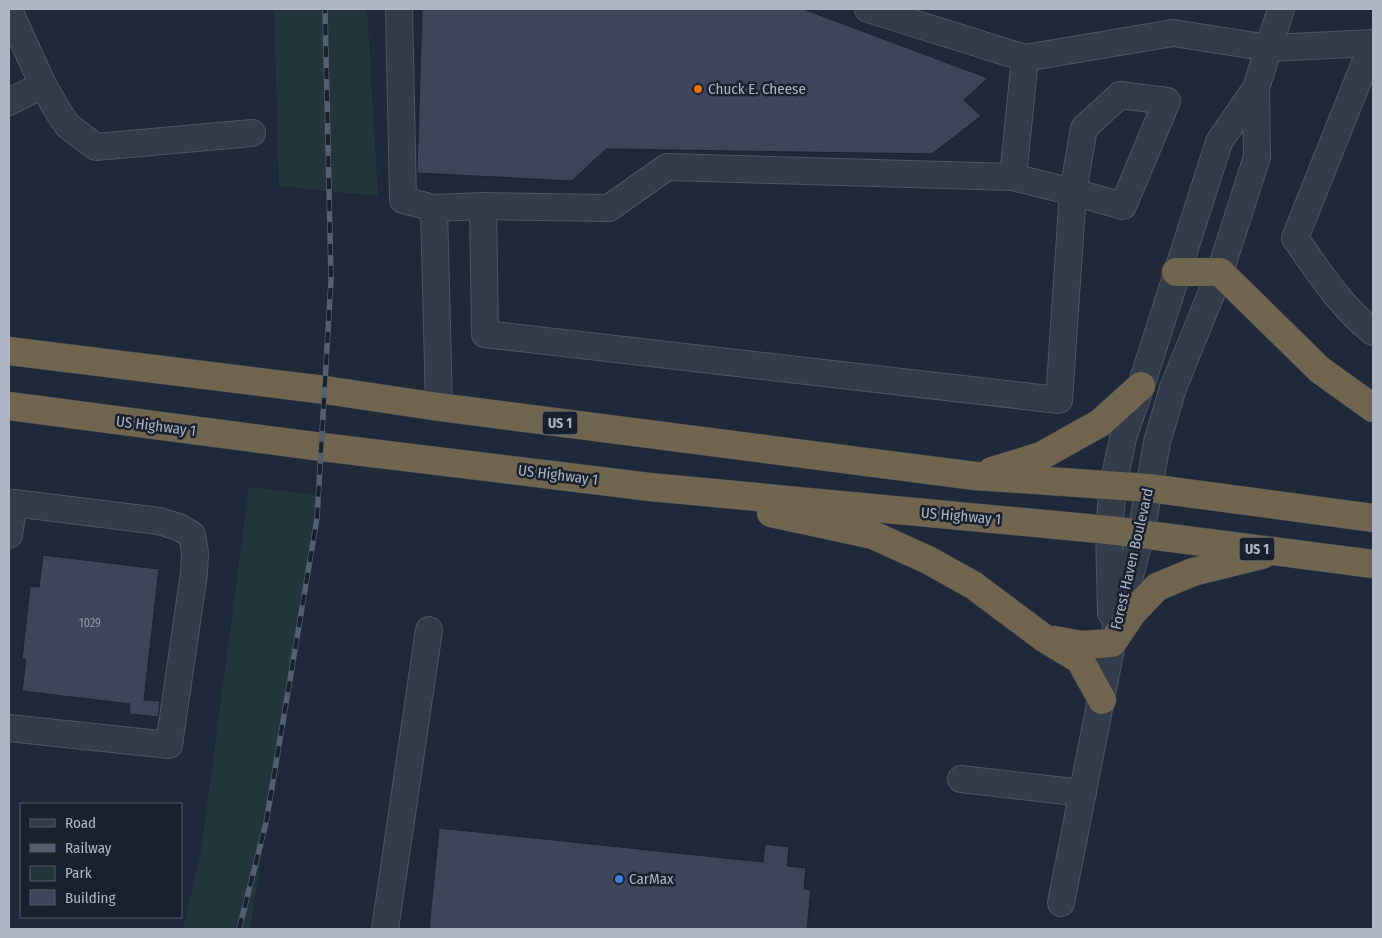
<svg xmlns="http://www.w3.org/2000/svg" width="1382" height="938" font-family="'Fira Sans Condensed',sans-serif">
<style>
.green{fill:#22363b}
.building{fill:#3c455a;stroke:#1b2230}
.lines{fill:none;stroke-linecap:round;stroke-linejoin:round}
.minor-casing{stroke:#4e5664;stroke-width:28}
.highway-casing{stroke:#3b4351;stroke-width:29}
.minor{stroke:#343b4a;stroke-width:26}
.highway{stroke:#706650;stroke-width:28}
.rail-casing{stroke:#565f71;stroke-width:5.5}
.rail{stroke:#19202e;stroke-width:4;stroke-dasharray:11;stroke-linecap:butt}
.food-dot{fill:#e8710a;stroke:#19202e;stroke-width:2}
.shop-dot{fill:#3f7fe0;stroke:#19202e;stroke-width:2}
.labels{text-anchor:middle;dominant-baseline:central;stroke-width:5;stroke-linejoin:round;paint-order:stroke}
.number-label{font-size:12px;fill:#929aab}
.shield{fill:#19202e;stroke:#818998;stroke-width:1}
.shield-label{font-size:14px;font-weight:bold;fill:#aeb6c6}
.poi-label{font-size:15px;fill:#aeb6c6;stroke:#19202e;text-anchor:start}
.street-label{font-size:15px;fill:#aeb6c6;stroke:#19202e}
</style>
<rect width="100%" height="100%" fill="#20293a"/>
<g class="green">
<polygon points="274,9 367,9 378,196 279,186"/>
<polygon points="249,487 317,495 250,929 183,929 201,851"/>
</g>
<g class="building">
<polygon points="422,9 803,9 988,78 964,100 981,116 932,154 606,149 572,181 417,173"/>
<polygon points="43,555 159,569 144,700 160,701 158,717 129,714 130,704 22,691 26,659 22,659 30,586 39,587"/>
<polygon points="439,828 763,862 765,844 789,847 787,866 806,868 804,889 811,890 807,929 429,929"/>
</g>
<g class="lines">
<g class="minor-casing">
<g id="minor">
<polyline points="399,9 403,200 434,208"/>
<polyline points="868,9 1025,58"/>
<polyline points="9,10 43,85 59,113 68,126 96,147 252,133"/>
<path d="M1373 43 1295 238C1318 271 1341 307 1373 332"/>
<polygon points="1120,95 1167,101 1123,206 1073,192 1084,128"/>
<polyline points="9,102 43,85"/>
<polyline points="483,206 609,208 667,167 1013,177"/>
<polyline points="439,407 434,208 483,206 485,334 1059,400 1073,192 1013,177 1025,58 1173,33 1269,48 1373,43"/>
<polyline points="9,535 14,503 159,521 179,527 192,535 195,553 194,573 169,745 9,728"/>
<polyline points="1111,613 1109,530 1113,485 1124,434 1141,386 1219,142 1256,88 1281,9"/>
<polyline points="961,779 1083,793"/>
<polyline points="1061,903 1112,643 1141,534 1157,442 1173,388 1220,272 1257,157 1256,88"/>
<polyline points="385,929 429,630"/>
</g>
</g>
<g class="highway-casing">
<g id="highway">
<polyline points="1176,272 1220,272 1320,370 1373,408"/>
<polyline points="9,351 325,390 439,407 975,476 1149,488 1373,518"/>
<polyline points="9,406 322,447 650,487 1109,530 1373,564"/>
<polyline points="992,471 1041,456 1100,423 1141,386"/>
<polyline points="771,513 873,535 928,560 973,585 1044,638 1080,660 1102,700"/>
<polyline points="1054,640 1082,645 1112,643 1133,612 1157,587 1193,572 1262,555"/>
</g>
</g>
<use href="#minor" class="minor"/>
<use href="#highway" class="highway"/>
<g class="rail-casing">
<polyline id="rail" points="239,929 266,823 317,518 331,280 325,9"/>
</g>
<use href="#rail" class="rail"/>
</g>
<circle class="food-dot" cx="698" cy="89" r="5"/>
<circle class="shop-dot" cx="619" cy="879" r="5"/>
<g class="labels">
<g class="number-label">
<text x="90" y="623">1029</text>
</g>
<g class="shield">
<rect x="542.5" y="411.5" width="35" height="23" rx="4"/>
<rect x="1239.5" y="537.5" width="35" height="23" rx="4"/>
</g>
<g class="shield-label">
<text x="560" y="423">US 1</text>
<text x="1257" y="549">US 1</text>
</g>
<g class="poi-label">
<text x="708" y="89">Chuck E. Cheese</text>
<text x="629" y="879">CarMax</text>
</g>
<g class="street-label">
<text transform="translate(156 426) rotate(7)">US Highway 1</text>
<text transform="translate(558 475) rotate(7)">US Highway 1</text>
<text transform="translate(961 516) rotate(5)">US Highway 1</text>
<text transform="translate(1132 559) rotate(-77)">Forest Haven Boulevard</text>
</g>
</g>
<rect width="1382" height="938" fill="none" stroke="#aeb6c6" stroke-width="20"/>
<rect x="20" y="803" width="162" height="115" fill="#19202e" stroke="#555c6b"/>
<rect x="30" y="819" width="25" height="8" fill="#343b4a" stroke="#555c6b"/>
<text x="65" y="828" font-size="15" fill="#aeb6c6">Road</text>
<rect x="30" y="844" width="25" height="8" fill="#565f71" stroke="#555c6b"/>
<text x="65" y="853" font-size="15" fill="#aeb6c6">Railway</text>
<rect x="30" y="866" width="25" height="15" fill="#22363b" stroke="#555c6b"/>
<text x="65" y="878" font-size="15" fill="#aeb6c6">Park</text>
<rect x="30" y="890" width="25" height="15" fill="#3c455a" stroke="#555c6b"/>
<text x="65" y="903" font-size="15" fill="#aeb6c6">Building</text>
</svg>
